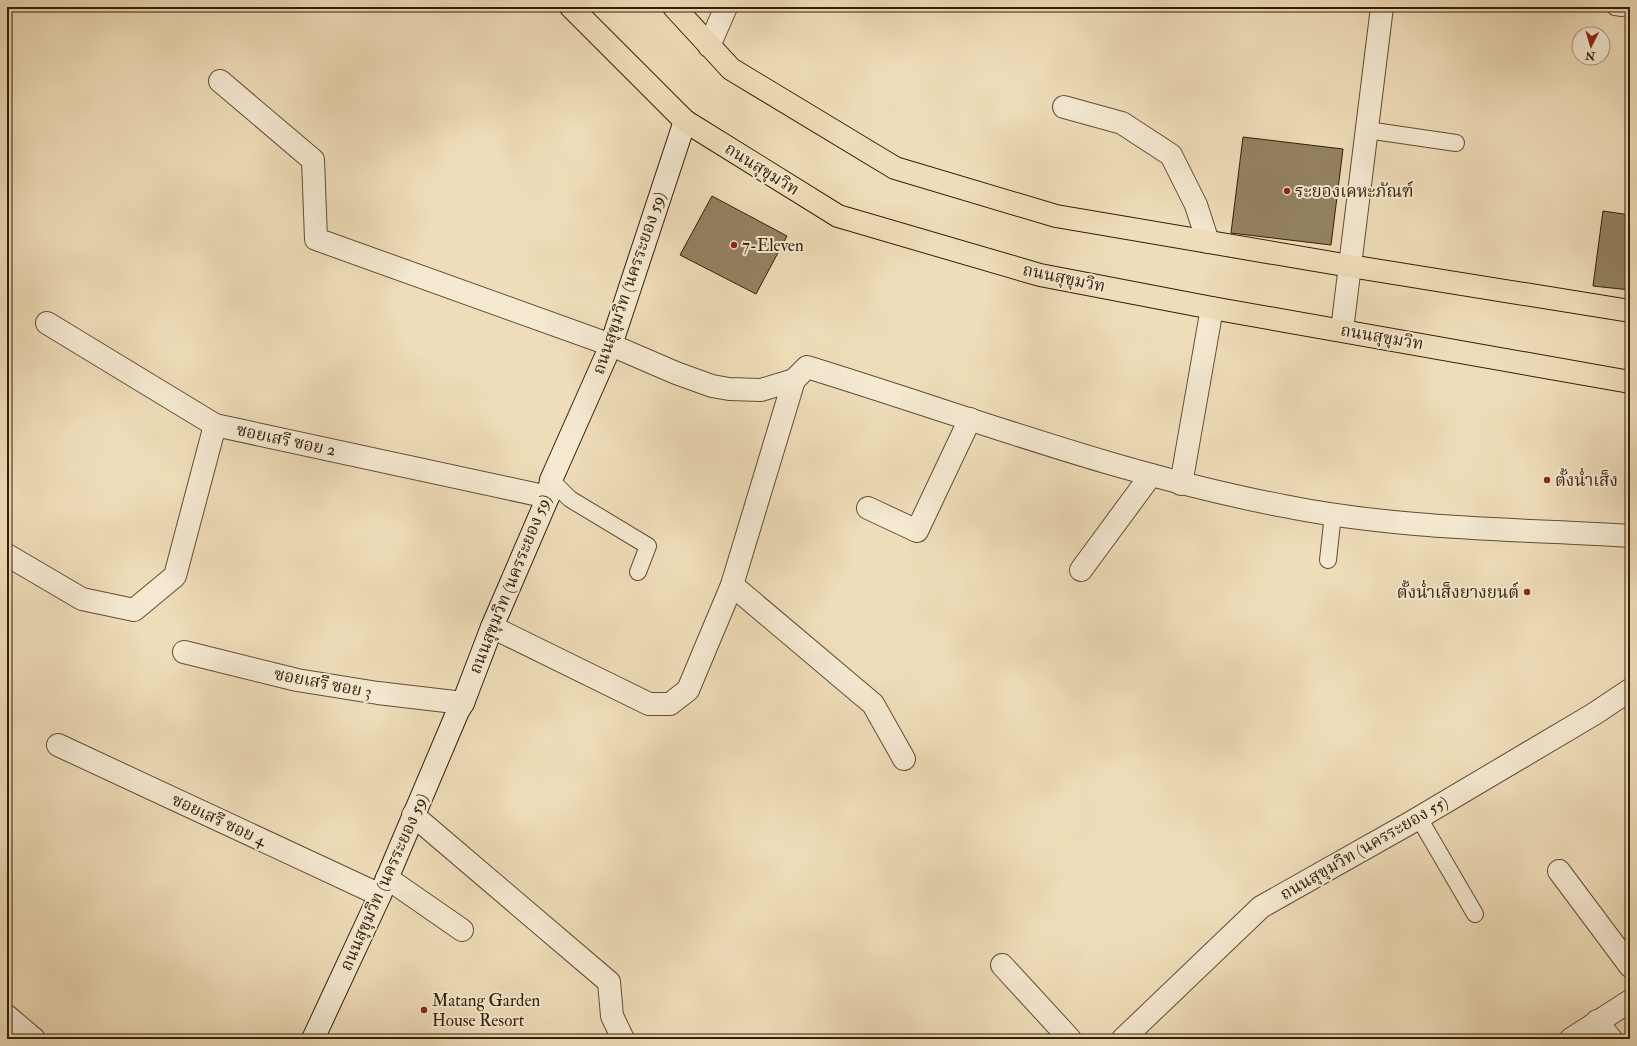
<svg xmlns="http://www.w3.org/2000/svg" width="1637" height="1046" font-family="'IM FELL Double Pica','Noto Serif Thai',serif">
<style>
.building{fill:#948262;stroke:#321f04}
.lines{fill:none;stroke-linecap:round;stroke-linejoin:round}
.lane-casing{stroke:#614e31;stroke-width:18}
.street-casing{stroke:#614e31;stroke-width:24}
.secondary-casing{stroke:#321f04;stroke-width:24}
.primary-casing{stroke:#321f04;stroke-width:24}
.lane{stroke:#f5e9d2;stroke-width:16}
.street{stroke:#f5e9d2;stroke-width:22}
.secondary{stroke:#f5e9d2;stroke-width:22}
.primary{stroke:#efddb9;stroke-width:22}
.poi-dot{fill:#8f2418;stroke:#f5e9d2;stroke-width:1.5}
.labels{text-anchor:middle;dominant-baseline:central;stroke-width:4;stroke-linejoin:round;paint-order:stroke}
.street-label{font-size:17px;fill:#321f04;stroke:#f5e9d2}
.poi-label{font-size:17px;fill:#321f04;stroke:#f5e9d2;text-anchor:start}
</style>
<rect width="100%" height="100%" fill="#efddb9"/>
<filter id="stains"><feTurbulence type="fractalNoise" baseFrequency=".005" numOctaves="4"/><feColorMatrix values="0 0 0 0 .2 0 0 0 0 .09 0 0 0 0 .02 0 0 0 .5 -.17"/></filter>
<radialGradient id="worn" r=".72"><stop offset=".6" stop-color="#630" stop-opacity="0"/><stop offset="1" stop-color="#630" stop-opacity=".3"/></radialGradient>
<g class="building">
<polygon points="1243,137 1343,149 1331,245 1231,233"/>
<polygon points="712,196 787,236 756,294 680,255"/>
<polygon points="1603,211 1630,215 1630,290 1593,286"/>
</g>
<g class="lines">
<g class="lane-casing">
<g id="lane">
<polyline points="1615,7 1622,8"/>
<polyline points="1367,130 1456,143"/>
<polyline points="551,480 570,499 648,546 638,572"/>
<polyline points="1328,560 1333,514"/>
<polyline points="1419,818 1475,914"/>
</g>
</g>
<g class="street-casing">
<g id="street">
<polyline points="709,46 726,7"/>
<path d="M220 81 313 160 316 239 611 345 676 373 712 386 729 389 761 390 794 380 807 367C966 416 1121 475 1284 506 1397 529 1515 529 1630 536"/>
<polyline points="1064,107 1122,123 1171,155 1196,205 1208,242"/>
<polyline points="47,323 215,425 548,497"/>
<polyline points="1342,330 1382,7"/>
<polyline points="1181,484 1212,308"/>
<polyline points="868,508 917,531 970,419"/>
<polyline points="7,555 82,599 134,610 175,576 215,425"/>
<polyline points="1081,570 1151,475"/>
<polyline points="732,585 873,704 904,759"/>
<polyline points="492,627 649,704 670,704 688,690 732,585 794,380"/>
<polyline points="184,652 297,680 378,693 463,703"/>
<polyline points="58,745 380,895"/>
<polyline points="413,815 609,982 612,1016 623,1039"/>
<polyline points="1559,871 1630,966"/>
<polyline points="387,878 462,930"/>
<polyline points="1002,965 1070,1039"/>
<polyline points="7,1016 34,1039"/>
<polyline points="1597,1021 1611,1039"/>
<polyline points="1123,1039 1261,907 1410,823 1594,714 1630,690"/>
<polyline points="1571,1039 1630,1001"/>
</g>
</g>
<g class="secondary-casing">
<polyline id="secondary" points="313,1039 380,895 458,711 463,703 492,627 548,497 551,480 611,345 685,121"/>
</g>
<g class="primary-casing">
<g id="primary">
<polyline points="571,7 685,121 838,216 1040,275 1212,308 1630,382"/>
<polyline points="674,7 731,69 895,168 1056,216 1350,266 1630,311"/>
</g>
</g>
<use href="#lane" class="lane"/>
<use href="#street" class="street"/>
<use href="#secondary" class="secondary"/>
<use href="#primary" class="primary"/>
</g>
<g class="poi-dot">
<circle cx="1287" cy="191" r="4"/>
<circle cx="734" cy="245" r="4"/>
<circle cx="1547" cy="480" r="4"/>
<circle cx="1527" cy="592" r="4"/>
<circle cx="424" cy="1010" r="4"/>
</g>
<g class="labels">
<g class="street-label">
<text transform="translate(762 169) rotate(32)">ถนนสุขุมวิท</text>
<text transform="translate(1064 278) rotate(12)">ถนนสุขุมวิท</text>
<text transform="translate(629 283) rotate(-71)">ถนนสุขุมวิท (นครระยอง 59)</text>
<text transform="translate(1382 337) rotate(10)">ถนนสุขุมวิท</text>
<text transform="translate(286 440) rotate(12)">ซอยเสรี ซอย 2</text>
<text transform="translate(510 584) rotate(-68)">ถนนสุขุมวิท (นครระยอง 59)</text>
<text transform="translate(323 683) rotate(11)">ซอยเสรี ซอย 3</text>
<text transform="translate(219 820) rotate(25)">ซอยเสรี ซอย 4</text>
<text transform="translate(1364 848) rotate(-30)">ถนนสุขุมวิท (นครระยอง 55)</text>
<text transform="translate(384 882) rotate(-66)">ถนนสุขุมวิท (นครระยอง 59)</text>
</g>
<g class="poi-label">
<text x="1295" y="191">ระยองเคหะภัณฑ์</text>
<text x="742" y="245">7-Eleven</text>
<text x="1555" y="480">ตั้งน่ำเส็ง</text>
<text x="1519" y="592" text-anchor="end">ตั้งน่ำเส็งยางยนต์</text>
<text x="432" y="1000">Matang Garden<tspan x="432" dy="20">House Resort</tspan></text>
</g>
</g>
<rect width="1637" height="1046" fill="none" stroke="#efddb9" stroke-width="24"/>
<rect x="8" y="8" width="1621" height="1030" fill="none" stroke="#321f04" stroke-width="2"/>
<rect x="12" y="12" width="1613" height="1022" fill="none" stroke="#321f04"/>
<g transform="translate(1591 46) rotate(185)"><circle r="19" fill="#f5e9d2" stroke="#a79880"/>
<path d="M0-3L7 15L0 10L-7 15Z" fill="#8f2418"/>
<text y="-6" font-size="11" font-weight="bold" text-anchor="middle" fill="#321f04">N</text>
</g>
<rect width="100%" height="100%" filter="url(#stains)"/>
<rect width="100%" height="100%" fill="url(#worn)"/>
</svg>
